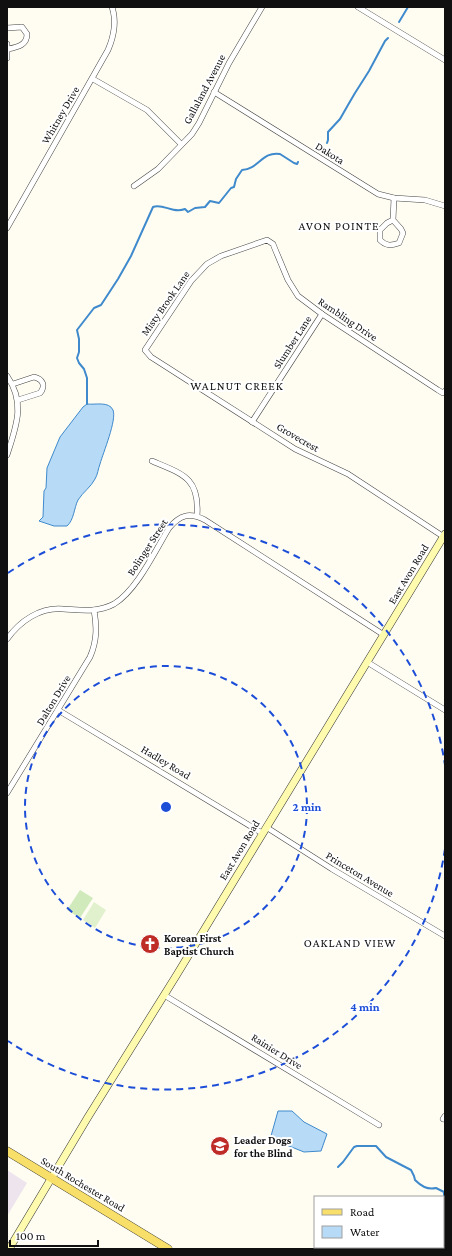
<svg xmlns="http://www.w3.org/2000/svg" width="452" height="1256" font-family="'Crimson Pro',serif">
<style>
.industrial{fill:#ede4ee}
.green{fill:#d0eabc}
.pitch{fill:#e2f1cd}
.water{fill:#b7daf6;stroke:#3f8acc}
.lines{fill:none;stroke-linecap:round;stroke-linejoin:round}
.stream{stroke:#3f8acc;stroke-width:2}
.street-casing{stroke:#434343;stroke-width:6}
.secondary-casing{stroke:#323232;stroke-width:8}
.primary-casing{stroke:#212121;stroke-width:9}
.street{stroke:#fff;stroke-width:5}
.secondary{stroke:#fefbae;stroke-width:7}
.primary{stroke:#f7df6a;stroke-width:8}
.ring{fill:none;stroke:#1d4ed8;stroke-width:2;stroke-dasharray:7 5}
.labels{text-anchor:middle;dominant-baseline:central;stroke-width:4;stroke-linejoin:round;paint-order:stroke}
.street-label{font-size:11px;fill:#101010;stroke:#fff}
.poi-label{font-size:11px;font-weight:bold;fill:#101010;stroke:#fff;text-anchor:start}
.neighbourhood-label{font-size:12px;letter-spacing:1px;fill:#101010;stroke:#fff}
.centre{fill:#1d4ed8;stroke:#fff;stroke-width:2}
.ring-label{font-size:12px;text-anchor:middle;font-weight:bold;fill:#1d4ed8;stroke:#fff;stroke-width:4;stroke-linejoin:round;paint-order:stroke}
</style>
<rect width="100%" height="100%" fill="#fffdf2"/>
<polygon class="industrial" points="7,1170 27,1183 7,1216"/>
<polygon class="green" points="80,890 93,898 80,918 67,910"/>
<polygon class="pitch" points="94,902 106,910 95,928 83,920"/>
<g class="water">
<path d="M87 404C95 405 109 401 113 410 117 420 103 453 100 464 98 469 98 474 95 479 91 487 83 492 78 500 74 508 74 520 67 526H54L39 521 43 517 44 491 46 488 47 468 60 437 83 407Z"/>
<polygon points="278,1111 292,1111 304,1122 327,1134 321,1151 304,1152 284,1144 271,1136"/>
</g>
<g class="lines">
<g class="stream">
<polyline points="399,22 408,7"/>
<polyline points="327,143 328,140 328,132 340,119 348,105 355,93 369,71 385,41 388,38"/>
<path d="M87 404V378L84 369 79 363 77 358 79 352V339L77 330 94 308 101 305 118 279 131 256 153 207C163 203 173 214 185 209L188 212 195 208 205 207 210 201 219 203 231 188 234 187 236 179 242 170C259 169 262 151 280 154L294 163 297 164 298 162"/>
<path d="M338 1167 343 1162 354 1147 357 1146H376L386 1157 411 1170 414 1176 415 1180C421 1186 427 1190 436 1188L444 1192V1195L445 1198"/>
</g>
<g class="street-casing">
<g id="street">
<polyline points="358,7 445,60"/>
<path d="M7 28 22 27 27 34C27 45 18 47 8 49"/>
<polyline points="7,44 7,58"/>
<polyline points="93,79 147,110 181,144"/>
<polyline points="214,92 378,194 394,198 425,200 445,206"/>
<polyline points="134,186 158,169 192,134 199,123 229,63 262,7"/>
<path d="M393 220 401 229 403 233 399 243C391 246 386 246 380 240V230L387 223 393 220 394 198"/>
<path d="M7 228 108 50C114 36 117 22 112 7"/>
<path d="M7 376C26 403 16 427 7 455"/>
<path d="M13 384 34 377C43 379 46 386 40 393L18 400"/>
<polyline points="252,422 322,314"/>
<path d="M152 461C183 474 200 478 197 516"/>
<polyline points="444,537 348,474 295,449 151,357 145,350 191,281 207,264 221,256 267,240 273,244 275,249 288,280 298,296 322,314 438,390 443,393 445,391"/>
<path d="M7 639C20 621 40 607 63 609 81 610 97 613 114 604 137 590 155 551 169 528 180 515 189 512 205 520L384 635"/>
<polyline points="367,662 445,710"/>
<polyline points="58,710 262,833"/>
<path d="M7 793 90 657C97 641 97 627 94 610"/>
<polyline points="266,827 332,869 445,936"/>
<polyline points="164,995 379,1125"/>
<polyline points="443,1119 445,1116"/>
</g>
</g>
<g class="secondary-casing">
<polyline id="secondary" points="9,1249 88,1117 176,976 445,534"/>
</g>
<g class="primary-casing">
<polyline id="primary" points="7,1151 168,1249"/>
</g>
<use href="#street" class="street"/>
<use href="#secondary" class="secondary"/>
<use href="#primary" class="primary"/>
</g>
<g class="ring">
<circle cx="166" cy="807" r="141"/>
<path d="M445 849A282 282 0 0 1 8 1041M8 573A282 282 0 0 1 445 765"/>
</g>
<defs>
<g id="church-disc" transform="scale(1)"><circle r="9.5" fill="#bf2c28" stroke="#fff"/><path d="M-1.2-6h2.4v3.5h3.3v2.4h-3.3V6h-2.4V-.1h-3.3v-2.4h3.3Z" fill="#fff"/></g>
<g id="school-disc" transform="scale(1)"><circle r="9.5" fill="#bf2c28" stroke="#fff"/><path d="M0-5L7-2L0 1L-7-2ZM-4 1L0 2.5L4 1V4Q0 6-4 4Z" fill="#fff"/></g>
</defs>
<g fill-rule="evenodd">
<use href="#church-disc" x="150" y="944"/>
<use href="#school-disc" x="220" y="1146"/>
</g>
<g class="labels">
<g class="street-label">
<text transform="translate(204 89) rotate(-62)">Gallaland Avenue</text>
<text transform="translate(60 115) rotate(-60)">Whitney Drive</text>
<text transform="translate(330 153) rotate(32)">Dakota</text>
<text transform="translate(165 303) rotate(-55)">Misty Brook Lane</text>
<text transform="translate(348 319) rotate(34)">Rambling Drive</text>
<text transform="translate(292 342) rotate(-57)">Slumber Lane</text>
<text transform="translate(298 437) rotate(30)">Grovecrest</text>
<text transform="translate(147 547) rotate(-57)">Bolinger Street</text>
<text transform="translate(408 574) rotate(-59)">East Avon Road</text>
<text transform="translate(53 700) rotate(-59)">Dalton Drive</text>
<text transform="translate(166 762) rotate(31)">Hadley Road</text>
<text transform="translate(239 850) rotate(-59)">East Avon Road</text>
<text transform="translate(360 874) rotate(31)">Princeton Avenue</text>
<text transform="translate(277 1051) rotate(32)">Rainier Drive</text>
<text transform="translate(83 1184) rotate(31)">South Rochester Road</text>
</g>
<g class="poi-label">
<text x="164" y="938">Korean First<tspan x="164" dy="13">Baptist Church</tspan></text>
<text x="234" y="1140">Leader Dogs<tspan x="234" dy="13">for the Blind</tspan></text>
</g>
<g class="neighbourhood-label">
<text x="339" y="226">AVON POINTE</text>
<text x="237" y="386">WALNUT CREEK</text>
<text x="350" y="943">OAKLAND VIEW</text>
</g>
</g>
<circle cx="166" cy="807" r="6" class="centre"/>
<g class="ring-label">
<text x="307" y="811">2 min</text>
<text x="365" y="1011">4 min</text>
</g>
<rect width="452" height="1256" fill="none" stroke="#101010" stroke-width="16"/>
<rect x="314" y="1196" width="130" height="52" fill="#ffffff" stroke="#9f9f9f"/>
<rect x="322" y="1209" width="20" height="6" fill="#f7df6a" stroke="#9f9f9f"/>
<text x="350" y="1216" font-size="12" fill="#101010">Road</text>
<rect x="322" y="1226" width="20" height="12" fill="#b7daf6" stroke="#9f9f9f"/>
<text x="350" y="1236" font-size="12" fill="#101010">Water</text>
<path d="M10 1240v6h88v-6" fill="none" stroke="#101010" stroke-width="2"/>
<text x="16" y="1240" font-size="12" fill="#101010" stroke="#ffffff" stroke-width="3" paint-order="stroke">100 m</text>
</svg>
